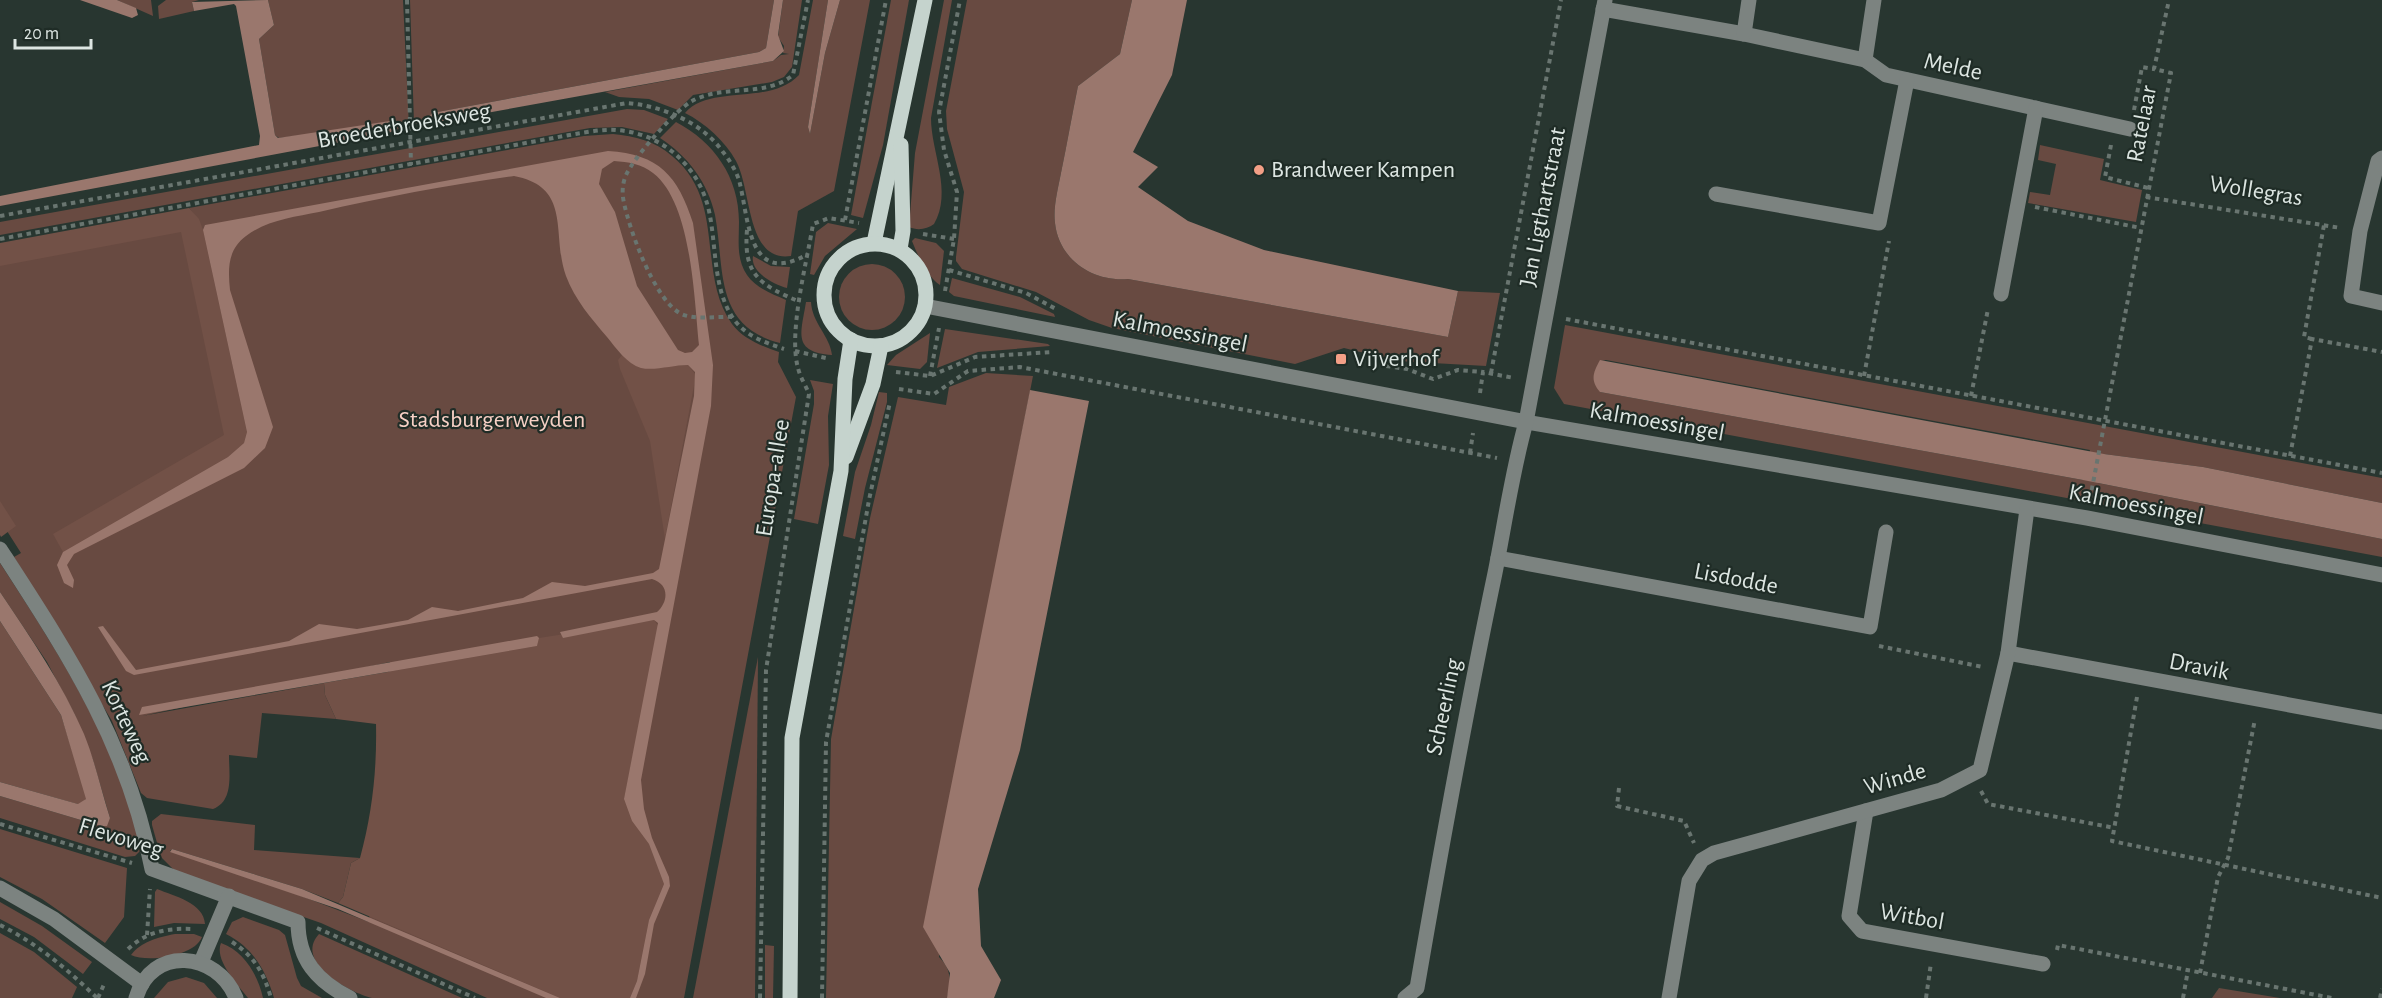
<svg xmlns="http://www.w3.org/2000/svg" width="2382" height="998" font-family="'Alegreya Sans',sans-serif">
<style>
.green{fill:#684a41;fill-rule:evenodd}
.forest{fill:#725147}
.water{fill:#9a776d;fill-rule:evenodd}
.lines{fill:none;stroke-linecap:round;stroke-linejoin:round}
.path{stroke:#697570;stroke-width:4;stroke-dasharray:4.5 4.5;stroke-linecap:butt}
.minor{stroke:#7c8380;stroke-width:15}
.major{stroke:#c5d3cd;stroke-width:15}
.poi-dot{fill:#f39f86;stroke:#1f2c26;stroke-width:2}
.labels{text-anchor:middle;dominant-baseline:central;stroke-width:4.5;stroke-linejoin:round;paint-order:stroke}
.street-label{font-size:24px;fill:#dde6e2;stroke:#1f2c26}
.poi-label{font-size:24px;fill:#dde6e2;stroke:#1f2c26;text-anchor:start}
.park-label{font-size:24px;fill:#f8d1c6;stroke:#1f2c26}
</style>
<rect width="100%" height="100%" fill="#283630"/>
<g class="green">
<polygon points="117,0 151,0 153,16"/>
<polygon points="166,0 199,0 192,2 194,11 159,19 158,6"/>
<polygon points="268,0 403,0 409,127 394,130 393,124 279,138 275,135 259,39 274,25"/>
<polygon points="410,0 774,0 766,48 759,52 432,113 429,116 430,121 414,124"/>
<polygon points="783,0 802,0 792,67 784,77 772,82 693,95 678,110 649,99 619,97 605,92 773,61 781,55 789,54 783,53 784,46 778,37"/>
<path d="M813 0H828L808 127 810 134 825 53 840 0H870L834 191 798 211 791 256C746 263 752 190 736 161 725 141 705 123 685 113 710 84 770 106 799 75Z"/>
<polygon points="891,0 909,0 883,145 863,218 851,215"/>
<path d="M944 0H952L931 118C931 152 953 192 934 224 927 229 918 231 909 227L915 153Z"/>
<path d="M967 0H1132L1120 54 1078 86C1072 115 1067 144 1061 173 1058 189 1053 207 1055 223 1059 260 1093 282 1128 279L1448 337 1458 291 1500 293 1486 366 1397 361 1344 348 1295 364 1112 328 1089 320 1036 292 962 269 956 261V257L964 192 947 129 946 111Z"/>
<polygon points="627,109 644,110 668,119 654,134 622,127 590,128 0,235 0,222"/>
<path d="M676 122C714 142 739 177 739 222 739 240 736 259 747 275 756 288 772 294 786 300L780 343C713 326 725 268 715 215 708 183 688 156 660 138Z"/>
<path d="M613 134C635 136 655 141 672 156 727 201 696 273 732 324 743 339 762 346 779 352L778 362 796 397 684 998H487L321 923 177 873 161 857 152 825V821L161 814 255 825 254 850 360 858 351 863 343 897 338 903 302 889 172 849 170 851 296 894 369 922 390 662 142 716 324 683 325 695 336 719 262 713 257 758 229 755C229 774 234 801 213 809L147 798 141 793 112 721 14 557 21 553 0 520V255L196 217 189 208 584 136Z"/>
<polygon points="2040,145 2104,159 2100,180 2142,190 2136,222 2028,203 2030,192 2050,195 2056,164 2038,160"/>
<polygon points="828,223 857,229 825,256 814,275 810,274 816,232"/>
<path d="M915 238 936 243 944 251 940 285C928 278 917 254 912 241Z"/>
<path d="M753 256 771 266 790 267 787 288C773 284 750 272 753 256Z"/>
<circle cx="872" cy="297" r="33"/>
<polygon points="952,278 1020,297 1054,314 1055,317 954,296 949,292"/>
<path d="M806 302H811C812 323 830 336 832 355 792 352 801 333 806 302Z"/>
<path d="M1565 325 2382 478V503L2203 467 2104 454 2098 483 2382 539V557L1564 404 1554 388ZM1606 360 2090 450 2083 480 1600 392V361Z"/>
<polygon points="945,329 1048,344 1050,346 978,352 937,368"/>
<polygon points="930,333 927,362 920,369 887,365 896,355"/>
<path d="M986 373 1033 376 975 672 939 957C952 970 951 981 947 998H826L831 739 870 518 898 397 946 405 949 387Z"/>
<polygon points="810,380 833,384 828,416 829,465 818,524 794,519 814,404 814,391"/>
<polygon points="879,392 887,393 887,402 865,488 855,539 843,536 855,472 871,425"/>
<path d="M0 563C59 654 118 743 141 850L135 856 125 857 0 818V796L101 826 110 818 93 760 75 715 47 662 0 592Z"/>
<polygon points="758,657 755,998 693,998"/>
<polygon points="0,829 127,868 124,917 105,943 42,899 0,877"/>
<path d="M157 889C174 896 204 903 205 924L174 923 154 927 155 892Z"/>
<polygon points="0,902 42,926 92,962 83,974 34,937 0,919"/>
<path d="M243 917 279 930 285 935 297 978 301 986 322 998H274C266 970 252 947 226 934L232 922Z"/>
<polygon points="0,933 34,952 77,987 72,998 0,998"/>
<path d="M175 934H194L202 937C195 956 148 963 131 955 140 942 159 937 175 934Z"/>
<path d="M319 934 462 998C440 998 391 998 372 998 350 993 293 962 319 934Z"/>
<path d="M221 943C244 951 258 975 263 998H248C237 984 214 960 221 943Z"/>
<polygon points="765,945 774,946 773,998 765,998"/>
<polygon points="186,977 204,983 217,998 154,998 168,982"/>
<polygon points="2219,988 2280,998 2212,998"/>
</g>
<g class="forest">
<polygon points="189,208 199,219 203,230 247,432 244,443 228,457 63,552 53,534 224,435 181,232 0,266 0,243"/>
<path d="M622 355C642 371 663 365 688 365L696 375 665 539 650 441 620 369 618 360Z"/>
<polygon points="0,501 16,526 1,537 0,535"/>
<path d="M654 620 659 627 624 799 632 821 649 844 664 884 649 920 637 981 630 998H560L338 903 343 897 351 863 360 858C372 814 377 771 376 724L336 719 325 695 324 683 537 646 539 638Z"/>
<polygon points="0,621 61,715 86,794 86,799 81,805 0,782"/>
</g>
<g class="water">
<polygon points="80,0 117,0 136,8 138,15 132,18"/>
<polygon points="268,0 274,25 259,39 275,135 278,138 390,121 394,130 389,133 0,206 0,196 259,145 260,136 236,6 234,4 194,11 192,2"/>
<polygon points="774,0 783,0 778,35 784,51 773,61 431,123 429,116 432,113 759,52 766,48"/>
<polygon points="828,0 840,0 825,53 810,134 808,127"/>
<path d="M1132 0H1187L1172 75 1133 152 1158 167 1138 187 1188 221 1264 250 1458 291 1448 337 1128 279C1093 282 1059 260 1055 223 1053 207 1058 189 1061 173 1067 144 1072 115 1078 86L1120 54Z"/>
<path d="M608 151C659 154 678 176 693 223L713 365 711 406 641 780 644 809 652 838 669 877 670 886 654 924 645 974 636 998H630L637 981 649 920 664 884 649 844 632 821 624 799 658 623 654 620 563 638 560 632 657 612C669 601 669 584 652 579L134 675 126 671 98 627 103 626 136 670 289 641 319 624 357 629 380 625 408 620 432 607 458 611 523 598 552 582 585 586 653 573 659 569 694 396 695 372 688 365C673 365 655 371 641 368 627 364 616 348 607 337 591 318 575 300 566 276 551 235 573 187 514 176 449 185 384 197 319 212 294 217 267 220 246 236 227 250 228 270 230 290L273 427 265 448 244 468 74 554 67 565 74 580 73 588 64 583 57 565 63 552 228 457 244 443 247 432 203 230 205 225ZM614 161C628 162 642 164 653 173 692 203 694 299 699 345L692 352 685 353 678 350 637 286 615 212 599 184 602 169Z"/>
<path d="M1600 360 2104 454 2203 467 2382 503V539L2083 480 1600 392C1590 380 1593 373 1600 360Z"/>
<polygon points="1030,390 1089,401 1020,750 978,889 981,946 1001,980 994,998 947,998 950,973 923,927"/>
<path d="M0 592C31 638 62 683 84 734 95 761 101 790 110 818L107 826H101L0 796V782L78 804 86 799 61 715 0 621Z"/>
<polygon points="537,636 539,638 537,646 139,715 142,707"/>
<polygon points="172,849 302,889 560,998 546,998 338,909 170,852"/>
</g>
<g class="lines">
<g class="path">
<polyline points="407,0 411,165"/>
<polyline points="2134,110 2142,67 2154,69"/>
<polyline points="2111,145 2105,177 2148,188"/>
<polyline points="2146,197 2341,228"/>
<polyline points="2035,207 2141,228"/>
<path d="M0 216 627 103C662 106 702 122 723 152 729 159 736 171 739 180 749 217 747 289 808 254"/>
<polyline points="845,220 886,0"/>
<path d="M747 230C743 276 761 285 800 302"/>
<polyline points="923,234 954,239"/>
<path d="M0 239 575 134C588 132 603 129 616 130 664 133 702 169 710 216 716 248 714 287 731 315 743 335 763 342 784 349"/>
<polyline points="949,270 1026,293 1056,309"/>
<polyline points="945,291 954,239 957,192 944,150 939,112 960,0"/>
<path d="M732 317C716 316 691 321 678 312 653 295 630 231 624 203 621 190 623 178 630 168 640 151 676 110 692 101 723 84 765 98 793 75L808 0"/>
<polyline points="1566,319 2382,473"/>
<polyline points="2312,339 2304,337 2324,225"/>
<polyline points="795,351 830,359"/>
<polyline points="1386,366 1407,369 1433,379 1458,370 1483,372"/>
<polyline points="896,372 930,376 975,357 1052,352"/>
<polyline points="1491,373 1561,0"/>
<polyline points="930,376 939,328"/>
<polyline points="1864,376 1889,241"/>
<polyline points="899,389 934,394 968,371 1020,367 1497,458"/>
<polyline points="1480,393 1483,372 1514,378"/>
<polyline points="1971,396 1988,309"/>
<polyline points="1470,453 1473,433"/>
<polyline points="2290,456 2312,339 2382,352"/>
<polyline points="2090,499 2171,73 2154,69 2169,0"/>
<polyline points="1879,646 1983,667"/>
<polyline points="2137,697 2112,841 2382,898"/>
<polyline points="1619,788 1617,806 1684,821 1694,843"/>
<polyline points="1981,791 1988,804 2115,828"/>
<polyline points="0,824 132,863"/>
<path d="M0 925C38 944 67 969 97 998"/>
<polyline points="317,928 475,998"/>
<polyline points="147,935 150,889"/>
<path d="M232 942C254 956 264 973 271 998"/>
<path d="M128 949C147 931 168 928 193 929"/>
<polyline points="2057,950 2058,945 2332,998"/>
<polyline points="2200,973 2218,877 2228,858 2255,719"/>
<polyline points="98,998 105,982"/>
<path d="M760 998 766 670 809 394C806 386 800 377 798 368 788 332 807 262 813 224L829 218 859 223"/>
<polyline points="822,998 826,742 869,500 890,402"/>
<polyline points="1926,998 1931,963"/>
<polyline points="2183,998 2188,970"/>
<polyline points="2380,998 2382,989"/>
</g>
<g class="minor">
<polyline points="1603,9 1744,34 1865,60 1886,75 2130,129"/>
<polyline points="1744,34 1749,0"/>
<polyline points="1865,60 1874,0"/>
<polyline points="2382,158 2378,161 2360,231 2351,296 2382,303"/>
<polyline points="1716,194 1879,223 1907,80"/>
<polyline points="2001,294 2036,108"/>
<polyline points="925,306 1526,422 2087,518 2382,575"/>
<path d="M0 549C68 654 128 744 152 869L298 922C298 960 317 981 350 998"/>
<polyline points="1498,558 1870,627 1886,532"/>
<polyline points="2008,653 2382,722"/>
<polyline points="1866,811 1849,916 1862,931 2043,964"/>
<polyline points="0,888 54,919 142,984"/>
<polyline points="201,962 229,896"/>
<path d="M136 998C151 945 217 951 236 998"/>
<path d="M1405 998 1417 988C1441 849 1466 711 1495 573 1505 523 1512 472 1526 422L1605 0"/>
<polyline points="1669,998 1689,881 1702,860 1714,853 1941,790 1980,770 2008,653 2027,509"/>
</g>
<g class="major">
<polyline points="874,243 925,0"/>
<circle cx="875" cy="295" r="51"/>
<polyline points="900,249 903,231 901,145"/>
<polyline points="846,457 873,384 881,346"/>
<polyline points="790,998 792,738 841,471 845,379 851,340"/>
</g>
</g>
<g class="poi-dot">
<circle cx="1259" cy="170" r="6"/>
<rect x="1335" y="353" width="12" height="12" rx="3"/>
</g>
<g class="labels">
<g class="street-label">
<text transform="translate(1953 67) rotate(12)">Melde</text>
<text transform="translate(2142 124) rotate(-79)">Ratelaar</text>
<text transform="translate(404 126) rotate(-10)">Broederbroeksweg</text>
<text transform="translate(2256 191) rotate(9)">Wollegras</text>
<text transform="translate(1543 207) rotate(-79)">Jan Ligthartstraat</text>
<text transform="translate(1180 332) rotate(11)">Kalmoessingel</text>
<text transform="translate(1657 422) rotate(10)">Kalmoessingel</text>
<text transform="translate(773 478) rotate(-81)">Europa-allee</text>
<text transform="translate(2136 505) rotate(11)">Kalmoessingel</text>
<text transform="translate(1736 579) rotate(11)">Lisdodde</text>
<text transform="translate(2199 667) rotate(11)">Dravik</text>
<text transform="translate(1444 707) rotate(-78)">Scheerling</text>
<text transform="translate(126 722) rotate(65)">Korteweg</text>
<text transform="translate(1895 779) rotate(-16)">Winde</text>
<text transform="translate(121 838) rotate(17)">Flevoweg</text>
<text transform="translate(1912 917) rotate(10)">Witbol</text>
</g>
<g class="poi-label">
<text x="1271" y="170">Brandweer Kampen</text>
<text x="1353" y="359">Vijverhof</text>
</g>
<g class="park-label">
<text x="492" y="420">Stadsburgerweyden</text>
</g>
</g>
<path d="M15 39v9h76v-9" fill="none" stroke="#dde6e2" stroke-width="3"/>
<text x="24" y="39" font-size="18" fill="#dde6e2" stroke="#1f2c26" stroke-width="4.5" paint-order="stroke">20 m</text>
</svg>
